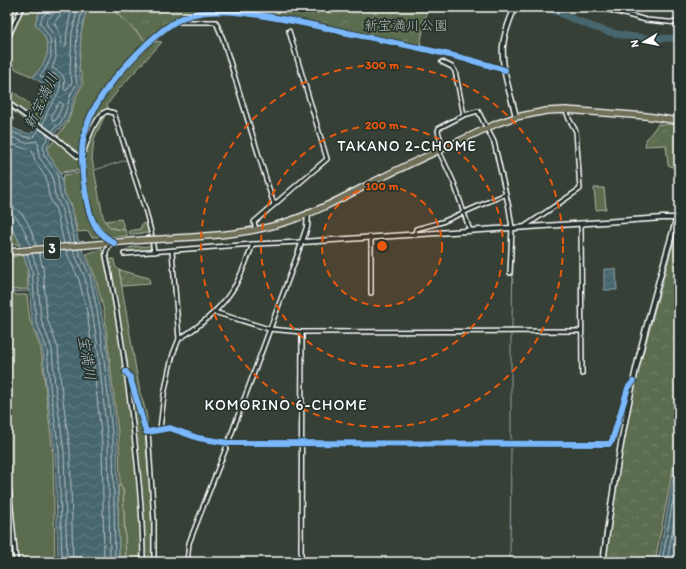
<svg xmlns="http://www.w3.org/2000/svg" width="686" height="569" font-family="Itim,'Klee One',sans-serif">
<style>
.grass{fill:#5c6c4f;stroke:#aeb6a7}
.forest{fill:url(#forest-crowns);stroke:#aeb6a7}
.garden{fill:url(#garden-furrows);stroke:#aeb6a7}
.water{fill:url(#water-waves);stroke:#91a3a8}
.pier{fill:#374036}
.lines{fill:none;stroke-linecap:round;stroke-linejoin:round}
.shore{stroke:#b5c2c5;stroke-width:1}
.stream{stroke:#91a3a8;stroke-width:1}
.river{stroke:#47666e;stroke-width:7}
.minor-casing{stroke:#fff;stroke-width:6}
.tertiary-casing{stroke:#fff;stroke-width:7}
.trunk-casing{stroke:#fff;stroke-width:8}
.minor{stroke:#26332d;stroke-width:3}
.tertiary{stroke:#26332d;stroke-width:4}
.trunk{stroke:#706f59;stroke-width:5.5}
.trunk-bridge-casing{stroke:#fff;stroke-width:8;stroke-linecap:butt}
.trunk-bridge{stroke:#706f59;stroke-width:5.5}
.cycleway-casing{stroke:#26332d;stroke-width:8}
.cycleway{stroke:#7ab7fb;stroke-width:6}
.ring{fill:none;stroke:#e8590c;stroke-width:2;stroke-dasharray:7 5}
.labels{text-anchor:middle;dominant-baseline:central;stroke-width:3.5;stroke-linejoin:round;paint-order:stroke}
.shield{fill:#26332d;stroke:#bec2c0;stroke-width:1}
.shield-label{font-size:13px;font-weight:bold;fill:#fff}
.park-label{font-size:14px;fill:#b6bdb0;stroke:#26332d}
.water-label{font-size:15px;font-style:italic;fill:#acbabe;stroke:#26332d}
.neighbourhood-label{font-size:15px;letter-spacing:1px;fill:#fff;stroke:#26332d}
.centre{fill:#e8590c;stroke:#26332d;stroke-width:2}
.ring-label{font-size:12px;text-anchor:middle;font-weight:bold;fill:#e8590c;stroke:#26332d;stroke-width:3.5;stroke-linejoin:round;paint-order:stroke}
</style>
<defs>
<pattern id="forest-crowns" width="20" height="18" patternUnits="userSpaceOnUse"><rect width="20" height="18" fill="#5c6c4f"/><path d="M2 6a3 3 0 1 1 6 0M12 15a3 3 0 1 1 6 0" fill="none" stroke="#748269"/></pattern>
<pattern id="garden-furrows" width="10" height="10" patternUnits="userSpaceOnUse"><rect width="10" height="10" fill="#5c6c4f"/><path d="M-1 1l2-2M0 10L10 0M9 11l2-2" fill="none" stroke="#748269"/></pattern>
<pattern id="water-waves" width="16" height="10" patternUnits="userSpaceOnUse"><rect width="16" height="10" fill="#47666e"/><path d="M0 5q4-4 8 0t8 0" fill="none" stroke="#637d84"/></pattern>
</defs>
<rect width="100%" height="100%" fill="#374036"/>
<filter id="ink" filterUnits="userSpaceOnUse"><feTurbulence type="fractalNoise" baseFrequency=".025" numOctaves="2"/><feDisplacementMap in="SourceGraphic" scale="8" xChannelSelector="R" yChannelSelector="G"/><feConvolveMatrix kernelMatrix="1 2 1 2 8 2 1 2 1" color-interpolation-filters="sRGB"/></filter>
<g filter="url(#ink)">
<g class="grass">
<path d="M15 7H48L39 13 35 24C39 29 45 34 46 40 51 55 43 66 33 77L7 65V22L12 16 13 8Z"/>
<path d="M87 7H110L146 41 162 42 119 89 107 105 111 113 105 115 94 139 92 159 103 217 110 228 125 230 128 236 112 237 103 232 98 237H92L88 231 78 232 71 203 70 204C65 195 59 185 64 175L79 173 78 170 60 172 48 154 47 146H50L60 132 62 131 69 119 77 95 83 84 81 72 79 71 81 33Z"/>
<path d="M51 78H54C58 91 48 103 42 114H41V116L33 127 7 106V87L32 106Z"/>
<polygon points="594,188 604,188 606,209 596,210"/>
<polygon points="7,218 18,239 28,269 27,270 28,289 8,290 8,293 14,293 16,295 27,295 30,321 41,349 53,454 55,562 7,562 7,258 22,255 18,244 7,245"/>
<path d="M102 249 104 260 114 259 115 266 119 270 140 393C144 404 151 425 145 435L151 499 152 562H126L123 490 120 485 119 441 104 311 95 276 86 254Z"/>
</g>
<g class="forest">
<path d="M110 7H428L420 45C385 38 350 31 316 24 276 16 222 1 184 15 170 20 158 32 146 41Z"/>
<polygon points="658,124 679,125 679,176 676,175 673,167 668,165 666,145 645,146 646,140"/>
<polygon points="679,221 679,437 655,562 605,562 613,500 635,383"/>
<polygon points="120,485 123,490 126,562 119,562 118,486"/>
</g>
<g class="garden">
<polygon points="121,219 125,230 110,228 105,221"/>
<polygon points="146,223 149,233 130,234 129,231 140,229 142,224"/>
<polygon points="150,246 151,251 127,252 127,250 131,247"/>
<polygon points="119,270 149,278 150,284 122,286"/>
</g>
<g class="water">
<path d="M48 7H87L81 33 79 71 81 84 75 95 68 118 61 129H58L47 146 48 154 60 172 64 193 70 204 79 243 93 275 101 310 106 340 117 442 119 562H58L55 452 46 387 43 350 32 322 28 269 18 239 7 218V120L11 117 14 119 11 127C14 129 28 134 31 134L43 116 42 114C48 103 58 91 54 78H51L46 86 33 77C43 66 51 55 46 40 45 35 39 29 35 24L39 13Z"/>
<polygon points="604,269 616,269 617,290 604,290"/>
<polygon points="679,445 679,562 658,562"/>
</g>
<polygon class="pier" points="81,241 84,248 21,253 18,246"/>
<g class="lines">
<g class="shore">
<path d="M56 7C55 15 48 16 46 23L55 38 56 58 52 68C63 73 66 77 64 89L66 91 72 82 70 70 72 33 78 7"/>
<polyline points="62,7 60,15 54,23 60,34 62,46 64,48 66,46 67,31 72,7"/>
<polygon points="60,102 63,104 56,120 53,121 52,119 52,114"/>
<path d="M42 125C45 120 46 117 47 113 51 102 69 85 55 74H50L45 79 40 76 46 68 51 57 50 38 40 23 43 15 49 11 51 7"/>
<path d="M7 127C11 133 27 139 33 137L40 129"/>
<polyline points="52,132 56,126 60,124 64,116 71,94 77,83 75,71 77,33 83,7"/>
<polyline points="7,135 26,143 36,141 38,142 39,157 52,175 55,195 61,207 70,243"/>
<polyline points="49,136 43,145 44,155 57,173 60,194 66,206 75,242"/>
<polyline points="7,142 23,148 32,150 35,161 46,178 49,196 56,210 64,243"/>
<path d="M7 206C25 207 32 232 36 246"/>
<path d="M7 212C19 213 27 236 30 246"/>
<polyline points="73,250 85,278 92,311 97,341 108,443 110,562"/>
<polyline points="78,250 90,276 97,310 102,341 113,442 115,562"/>
<polyline points="66,251 79,280 87,312 91,342 102,443 104,562"/>
<polyline points="39,253 43,268 47,318 58,348 61,385 70,450 73,562"/>
<polyline points="27,254 32,269 36,321 47,349 50,386 59,451 62,562"/>
<polyline points="32,254 37,268 41,319 52,349 55,386 64,451 67,562"/>
<polyline points="662,562 679,466"/>
<polyline points="667,562 679,493"/>
</g>
<g class="stream">
<polyline points="95,170 126,160"/>
<polyline points="60,174 63,173 77,171"/>
<polyline points="9,292 31,291"/>
<polyline points="512,330 513,243"/>
<polyline points="511,442 511,333"/>
<polyline points="510,562 511,445"/>
</g>
<path class="river" d="M547 7C578 22 610 36 645 38 656 39 668 38 679 38"/>
<g class="minor-casing">
<g id="minor">
<polyline points="599,7 646,20 679,23"/>
<polyline points="247,13 285,19 375,38 473,60 505,70"/>
<polyline points="175,22 216,22 223,39 274,205"/>
<polyline points="8,39 7,34 12,7"/>
<polyline points="7,40 22,7"/>
<polyline points="442,62 452,67 455,71 464,115 478,111 494,142 509,208 512,228 510,273"/>
<path d="M7 102 55 137 81 159C86 146 94 116 107 111L114 113 146 212 151 232 154 252"/>
<polyline points="443,149 438,131 439,128 464,115"/>
<polyline points="439,151 454,183 470,231"/>
<polyline points="581,223 582,374"/>
<polyline points="524,227 580,189 576,131 569,119 566,110"/>
<polyline points="256,230 254,222 327,159 289,31"/>
<polyline points="415,234 416,229 442,222 506,194"/>
<polyline points="371,237 371,293"/>
<path d="M112 242C92 226 89 215 86 190 84 177 81 164 82 151 84 105 122 70 152 40"/>
<path d="M110 244 106 252V256C118 312 126 368 133 425 138 470 143 516 143 562"/>
<polyline points="124,254 253,244 302,242 228,443 189,543 187,562"/>
<polyline points="214,312 269,329 302,332 581,331"/>
<path d="M179 339C202 325 223 307 236 284 243 271 248 257 253 244"/>
<polyline points="126,372 130,377 146,432 148,432 170,428 198,438 228,443 609,444 612,441 628,388 632,383"/>
<polyline points="160,429 164,395 169,370 173,354 179,339 172,251"/>
<polyline points="148,432 154,520 154,562"/>
<polyline points="7,465 16,562"/>
<polyline points="7,557 11,519"/>
<polyline points="301,562 302,332"/>
</g>
</g>
<g class="tertiary-casing">
<g id="tertiary">
<path d="M515 7C510 19 504 33 503 46 501 70 511 94 516 117"/>
<path d="M152 40C159 34 166 27 174 22 196 9 222 11 247 13"/>
<polyline points="308,213 307,227 302,242 663,218 677,218"/>
<path d="M603 562C611 502 620 442 633 383 645 325 663 267 679 210"/>
</g>
</g>
<g class="trunk-casing">
<g id="trunk">
<path d="M163 239C205 236 246 235 286 222 320 211 351 193 383 177 421 158 460 141 498 123L516 117 546 111 566 110 646 116 679 121"/>
<polyline points="7,252 143,240"/>
</g>
</g>
<use href="#minor" class="minor"/>
<use href="#tertiary" class="tertiary"/>
<use href="#trunk" class="trunk"/>
<g class="trunk-bridge-casing">
<polyline id="trunk-bridge" points="143,240 163,239"/>
</g>
<use href="#trunk-bridge" class="trunk-bridge"/>
<g class="cycleway-casing">
<g id="cycleway">
<path d="M114 243C107 238 100 234 96 227 85 210 80 161 83 141 87 115 105 89 122 70 139 51 165 23 190 15 213 9 236 12 259 15 289 20 319 26 348 33 401 44 453 54 505 70"/>
<polyline points="126,372 130,377 146,432 148,432 170,428 198,438 228,443 609,444 612,441 628,388 633,382"/>
</g>
</g>
<use href="#cycleway" class="cycleway"/>
</g>
</g>
<circle cx="382" cy="246" r="60" fill="#e8590c" fill-opacity=".12"/>
<g class="ring">
<circle cx="382" cy="246" r="60"/>
<circle cx="382" cy="246" r="121"/>
<circle cx="382" cy="246" r="181"/>
</g>
<g class="labels">
<rect class="shield" x="44" y="237" width="16" height="22" rx="3"/>
<g class="shield-label">
<text x="52" y="248">3</text>
</g>
<g class="park-label">
<text x="406" y="25">新宝満川公園</text>
</g>
<g class="water-label">
<text transform="translate(41 101) rotate(-65)">新宝満川</text>
<text transform="translate(87 358) rotate(81)">宝満川</text>
</g>
<g class="neighbourhood-label">
<text x="407" y="146">TAKANO 2-CHOME</text>
<text x="286" y="405">KOMORINO 6-CHOME</text>
</g>
</g>
<circle cx="382" cy="246" r="6" class="centre"/>
<g class="ring-label">
<text x="382" y="69">300 m</text>
<text x="382" y="129">200 m</text>
<text x="382" y="190">100 m</text>
</g>
<rect width="686" height="569" fill="none" stroke="#26332d" stroke-width="24"/>
<rect x="12" y="12" width="662" height="545" fill="none" stroke="#fff" stroke-width="1.5" filter="url(#ink)"/>
<g transform="translate(644 42) rotate(260)" stroke="#26332d" stroke-width="3" paint-order="stroke">
<path d="M0-3L7 15L0 10L-7 15Z" fill="#ffffff"/>
<text y="-6" font-size="11" font-weight="bold" text-anchor="middle" fill="#ffffff">N</text>
</g>
</svg>
